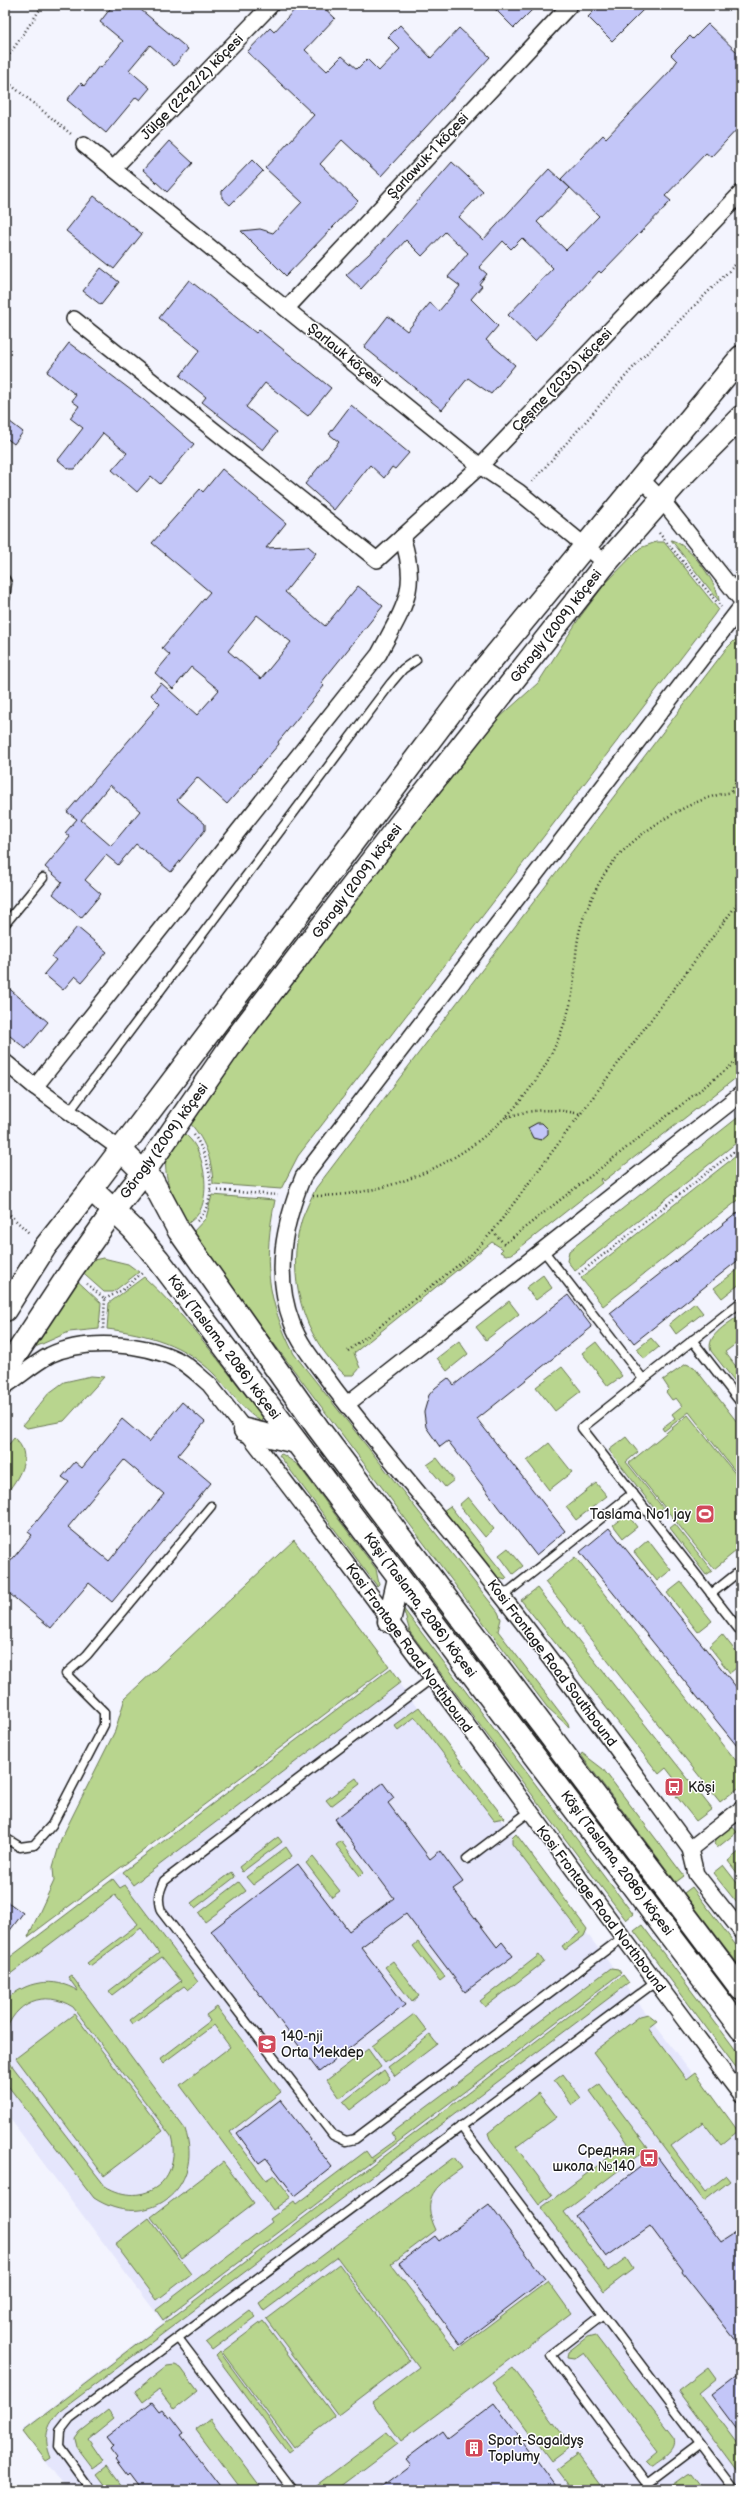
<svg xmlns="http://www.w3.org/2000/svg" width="746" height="2495" font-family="'Balsamiq Sans',sans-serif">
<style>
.built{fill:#e5e6fc}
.green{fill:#b8d58e;stroke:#6a7855}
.building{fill:#c3c6f8;stroke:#1c1c1c;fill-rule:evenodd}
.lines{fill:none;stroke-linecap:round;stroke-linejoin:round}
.lane-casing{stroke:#1c1c1c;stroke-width:11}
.street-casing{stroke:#1c1c1c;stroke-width:18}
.secondary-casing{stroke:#1c1c1c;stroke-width:25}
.primary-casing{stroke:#1c1c1c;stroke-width:25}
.path{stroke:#1c1c1c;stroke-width:2.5;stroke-dasharray:1 3;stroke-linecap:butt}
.lane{stroke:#fff;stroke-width:8}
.street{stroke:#fff;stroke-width:15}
.secondary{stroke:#fff;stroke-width:22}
.primary{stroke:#fff;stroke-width:22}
.labels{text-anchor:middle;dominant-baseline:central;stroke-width:3;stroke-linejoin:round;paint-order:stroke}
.street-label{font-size:14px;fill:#1c1c1c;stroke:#fff}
.poi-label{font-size:14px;fill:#1c1c1c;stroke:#fff;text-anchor:start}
</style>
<rect width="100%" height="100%" fill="#f3f4fe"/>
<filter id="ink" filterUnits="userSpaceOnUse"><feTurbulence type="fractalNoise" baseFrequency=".025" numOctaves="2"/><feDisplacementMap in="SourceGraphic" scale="8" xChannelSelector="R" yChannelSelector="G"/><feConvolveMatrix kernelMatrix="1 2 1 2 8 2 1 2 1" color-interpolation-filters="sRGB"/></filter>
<g filter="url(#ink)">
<g class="built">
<polygon points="388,1669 619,1976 163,2322 5,2112 5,1960"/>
<polygon points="619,1977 741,2139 741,2490 67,2490 22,2430"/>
</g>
<g class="green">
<path d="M671 540C688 543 719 584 719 601Z"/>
<path d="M656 542H664L718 609 714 615 298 1156 281 1189 213 1184C212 1159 205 1138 187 1120L479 736 538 683 580 617 604 585 640 548Z"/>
<path d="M741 639V1074L604 1181 602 1178 600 1180 602 1183 512 1254 506 1255 500 1252 503 1249 492 1242 354 1353 360 1368 354 1375H345C302 1337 285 1274 302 1219 306 1209 311 1198 316 1188L726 649 735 640Z"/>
<polygon points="741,1115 741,1139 575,1271 567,1261 569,1251"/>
<path d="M179 1129C185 1134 190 1138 194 1144 205 1161 210 1196 198 1214 196 1218 190 1221 187 1225 176 1204 163 1182 166 1157 167 1148 175 1137 179 1129Z"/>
<polygon points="741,1152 741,1198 603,1306 581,1278"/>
<path d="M212 1195 275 1200C263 1260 266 1299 294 1354L498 1612 501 1619 498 1631 568 1723 569 1727 547 1707 202 1248 192 1233 206 1218Z"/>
<polygon points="103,1258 128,1264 139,1272 113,1292 104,1292 77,1268 84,1262"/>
<polygon points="740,1268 741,1283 722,1298 714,1288"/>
<polygon points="70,1274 101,1303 99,1329 69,1332 33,1348"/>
<polygon points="543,1275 552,1288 536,1300 526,1288"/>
<path d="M144 1277C188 1317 222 1366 259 1412L263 1418 262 1421C248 1417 226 1386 214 1374 184 1344 148 1334 107 1329L109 1303Z"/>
<polygon points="509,1301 519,1314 486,1340 476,1327"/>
<polygon points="695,1303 703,1313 676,1334 669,1324"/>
<path d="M741 1314V1340L725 1352 741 1373V1389L711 1351C705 1335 730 1323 741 1314Z"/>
<polygon points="651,1338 659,1347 644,1359 637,1349"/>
<polygon points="459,1341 468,1354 447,1371 437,1358"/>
<polygon points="596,1342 622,1376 608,1386 582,1353"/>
<polygon points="686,1364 694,1367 741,1427 741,1479 689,1412 664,1431 662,1428 675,1418 672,1414 682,1406 676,1398 672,1400 666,1392 669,1389 663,1380"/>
<polygon points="562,1367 581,1391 555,1411 536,1387"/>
<polygon points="91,1376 104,1377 64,1421 27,1428 23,1425 49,1393 64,1382"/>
<polygon points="688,1415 741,1481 741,1547 714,1569 629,1463"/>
<polygon points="626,1437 638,1452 626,1462 663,1508 657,1512 609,1450"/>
<path d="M14 1438C35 1455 18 1479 5 1495V1449Z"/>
<polygon points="549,1443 572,1472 549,1490 527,1461"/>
<polygon points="282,1454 298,1465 376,1569 379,1584 377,1586 279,1455"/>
<polygon points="437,1458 454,1480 445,1487 427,1465"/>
<polygon points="596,1483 607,1496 576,1520 566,1507"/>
<polygon points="468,1497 494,1529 485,1537 459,1505"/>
<polygon points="450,1506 507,1578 505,1580 496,1577 443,1511"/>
<polygon points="627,1514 637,1527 623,1538 613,1525"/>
<polygon points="675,1524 712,1571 706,1575 670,1528"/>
<polygon points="294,1540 389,1666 28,1937 54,1881 53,1867 61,1839 115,1731 125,1698"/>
<polygon points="648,1540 671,1570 657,1581 634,1552"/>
<polygon points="508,1548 523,1566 513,1574 499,1555"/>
<polygon points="575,1557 741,1767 741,1786 720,1802 545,1582"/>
<polygon points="681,1582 712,1621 698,1632 667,1593"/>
<polygon points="537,1588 712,1809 696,1821 676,1796 683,1790 666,1768 659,1774 521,1600"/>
<polygon points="403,1608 633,1914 626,1920 410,1632"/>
<polygon points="722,1634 741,1658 741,1664 730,1673 709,1646"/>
<polygon points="391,1668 401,1682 133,1885 123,1872"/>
<polygon points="419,1707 504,1818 494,1820 415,1717 398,1730 394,1725"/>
<polygon points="582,1753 603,1769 684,1876 676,1882 581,1755"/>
<polygon points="356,1778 360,1784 331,1806 326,1800"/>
<polygon points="731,1825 737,1832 717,1848 715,1843 717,1836"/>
<polygon points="516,1834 587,1929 584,1936 565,1950 562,1946 580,1933 512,1844 512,1838"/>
<polygon points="278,1837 282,1842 242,1872 239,1867"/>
<polygon points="341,1841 364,1872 360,1876 336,1845"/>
<polygon points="286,1847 292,1856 253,1885 246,1877"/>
<polygon points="741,1850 741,1878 728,1861"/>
<polygon points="313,1857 340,1891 332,1897 306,1863"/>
<polygon points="723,1865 741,1888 741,1908 713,1873"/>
<polygon points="232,1872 235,1877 195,1908 191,1903"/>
<polygon points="113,1879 120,1888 125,1885 198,1982 188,1990 184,1986 133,2024 130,2020 181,1981 162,1957 112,1995 109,1991 159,1953 141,1928 90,1966 87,1963 138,1924 115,1895 5,1978 5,1961"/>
<polygon points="239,1882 246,1891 205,1922 199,1913"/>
<polygon points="692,1887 741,1952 741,1968 684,1893"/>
<polygon points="642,1925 741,2057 741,2074 634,1931"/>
<polygon points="418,1942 445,1977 440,1981 413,1946"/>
<polygon points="539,1955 544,1962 485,2007 480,2001"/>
<polygon points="393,1961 419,1996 412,2002 385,1967"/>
<polygon points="611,1968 618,1969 621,1973 163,2320 156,2310 272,2222 270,2219 294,2201 296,2204 366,2151 371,2158 396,2140 391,2133"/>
<path d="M71 1975 185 2129C205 2189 147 2233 94 2198L5 2082V2044L8 2057 13 2067 105 2186C144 2210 183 2180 171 2136L73 2007C44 1989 14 2002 5 2034V2001C25 1981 54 1976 78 1991L68 1977Z"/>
<path d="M623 1975 629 1983 60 2411C46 2426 43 2438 51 2458L46 2461 23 2431Z"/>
<polygon points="217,2007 281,2092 230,2132 266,2180 274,2175 291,2197 273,2210 180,2085 230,2047 214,2025 163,2063 160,2059 210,2021 206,2015"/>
<polygon points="74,2014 163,2131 104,2176 16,2058"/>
<polygon points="414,2014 427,2031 385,2063 372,2046"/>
<polygon points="648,2014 657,2021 648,2028 686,2079 695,2072 738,2131 721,2145 703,2122 671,2146 705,2192 726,2176 730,2181 704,2201 593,2052 640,2016"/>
<polygon points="430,2035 437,2044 395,2076 388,2067"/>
<polygon points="368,2049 381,2067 340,2098 327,2080"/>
<polygon points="384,2070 390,2079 350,2110 343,2102"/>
<polygon points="563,2074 581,2098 572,2105 554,2081"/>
<polygon points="600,2084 648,2148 564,2212 608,2271 626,2258 633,2269 604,2291 541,2208 628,2143 590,2091"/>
<polygon points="538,2093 557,2117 516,2147 552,2195 539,2205 490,2139 488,2133"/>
<path d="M454 2157 462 2168C436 2186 420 2197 436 2230L391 2264 456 2350 548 2281 571 2313 401 2441 372 2402 419 2367 337 2257 264 2311 259 2303Z"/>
<polygon points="223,2162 254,2203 182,2258 151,2217"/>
<polygon points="149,2218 191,2274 157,2300 115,2244"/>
<polygon points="339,2264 410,2360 338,2415 266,2319"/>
<polygon points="250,2310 256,2317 212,2350 206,2343"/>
<polygon points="263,2321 335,2417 294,2448 222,2352"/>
<path d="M595 2335 674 2438C678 2451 661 2458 653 2465H650L646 2461 658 2451 584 2352 574 2359 567 2358 568 2352 587 2337Z"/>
<polygon points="220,2352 292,2450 288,2453 216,2356"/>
<polygon points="175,2365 181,2368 198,2391 174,2410 159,2390 143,2402 135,2391 167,2366"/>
<polygon points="513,2368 571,2446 551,2461 493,2383"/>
<polygon points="708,2368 716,2379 699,2393 741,2449 741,2470 738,2472 678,2391"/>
<polygon points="108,2410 114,2418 88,2439 103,2461 93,2468 77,2447 75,2439 80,2432"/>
<polygon points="210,2419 263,2490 241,2490 196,2430"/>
<polygon points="387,2432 397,2444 336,2490 316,2490 314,2487"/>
<polygon points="577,2454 603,2489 602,2490 573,2490 557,2469"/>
<polygon points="107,2466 125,2490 109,2490 97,2474"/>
<polygon points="691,2473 704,2490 665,2490 687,2474"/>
</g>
<g class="building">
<polygon points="113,5 135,5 188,49 174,66 150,45 129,70 150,88 140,100 136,97 106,133 67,100 81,83 84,86 99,66 101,68 123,41 100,22"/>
<polygon points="307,5 321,5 335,18 305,50 327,71 342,56 357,69 367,59 379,71 400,49 388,37 400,25 431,58 459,28 490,57 381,176 342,140 320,164 358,201 286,276 241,231 260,229 273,233 302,202 265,168 314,115 247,52 270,28 274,32 296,8 301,12"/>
<polygon points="491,5 537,5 514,28"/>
<polygon points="600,5 648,5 612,41 588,17"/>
<polygon points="708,24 741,56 741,125 711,157 706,153 665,196 671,201 601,273 599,271 535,341 508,315 553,268 522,238 511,249 503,241 479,267 487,274 479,284 482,286 471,299 498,326 486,340 515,365 491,394 468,378 442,410 364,347 388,316 407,331 430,303 439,311 460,286 448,277 468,253 445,232 422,256 406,240 361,289 346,275 380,244 452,162 483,191 459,217 483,240 549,169 570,188 537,222 566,250 599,216 561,179 603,135 606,138 670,71 677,61 671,55 690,36 693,39"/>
<polygon points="169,141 193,163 167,192 143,170"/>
<polygon points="252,160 263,171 230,205 222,198 222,191"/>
<polygon points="94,196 142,234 114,269 66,231"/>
<polygon points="101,268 119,282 101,305 83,291"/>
<polygon points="189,280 256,333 259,330 331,388 308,416 265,383 246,407 277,432 263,450 202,402 206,397 180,376 200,350 159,318"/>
<polygon points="69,343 144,400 194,444 160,484 151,476 137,492 112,470 127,453 103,433 75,469 69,469 58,460 83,428 70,418 79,406 72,401 76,395 47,372"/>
<polygon points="351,405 409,453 395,469 392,467 384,478 370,465 334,510 305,484 339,442 329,434"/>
<polygon points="5,418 23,432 14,444 5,437"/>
<path d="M222 469 286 523 266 548 308 546 316 553 285 592 325 626 358 586 383 606 321 683 324 686 278 742 279 744 227 804 197 777 177 800 205 824V830L171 872 136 844 118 865 106 855 85 880 101 894 81 918 53 894 62 882 45 867 70 837 65 833 77 819 67 812 160 704 151 695 161 683 197 715 219 690 191 667 173 689 155 673 170 655 162 648 210 592 152 543 200 489 203 492ZM257 615 291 642 261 679 228 651ZM110 785 140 811 111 846 81 820Z"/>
<polygon points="77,927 107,952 82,982 75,976 63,990 44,974 56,960 52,957"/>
<polygon points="5,985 48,1022 26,1049 5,1032"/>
<polygon points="537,1123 542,1123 548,1129 548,1134 541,1140 533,1138 528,1128"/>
<polygon points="741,1210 741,1258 634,1343 610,1313"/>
<polygon points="568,1295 592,1327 477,1419 565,1531 536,1555 448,1441 440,1447 426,1427 424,1412 429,1395 435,1388 448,1378 454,1385"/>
<path d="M182 1402 205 1422 178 1455 211 1483 112 1602 89 1583 51 1628 5 1590V1568L32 1535 28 1532 69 1482 62 1477 75 1462 82 1468 122 1419 149 1442ZM124 1460 164 1494 109 1561 68 1527Z"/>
<polygon points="609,1528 741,1693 741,1751 580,1552"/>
<polygon points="383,1783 394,1798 388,1803 430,1859 440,1851 463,1882 453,1889 497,1947 502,1942 513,1956 465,1992 406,1914 361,1947 405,2005 319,2072 211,1931 298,1864 349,1931 394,1898 335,1819"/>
<polygon points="5,1900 23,1913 5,1937"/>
<polygon points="280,2100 332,2167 295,2196 266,2158 259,2163 237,2133"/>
<polygon points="656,2155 721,2242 741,2229 741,2347 682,2272 683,2270 650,2226 606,2257 576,2216"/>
<polygon points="489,2204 545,2279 460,2344 399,2263 435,2236 439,2241"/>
<polygon points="741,2372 741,2435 711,2395"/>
<polygon points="152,2402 159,2411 162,2409 169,2418 171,2416 184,2433 181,2435 223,2490 141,2490 129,2474 127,2476 115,2460 117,2458 110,2449 113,2446 106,2437"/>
<polygon points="494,2403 559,2490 378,2490 411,2465 406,2459 443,2431 448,2438"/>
</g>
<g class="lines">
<g class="lane-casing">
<g id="lane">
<polyline points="5,579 7,583 5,599"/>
<polyline points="5,924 43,878"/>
<polyline points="69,1112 391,683 403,669 416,660"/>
<polyline points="543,1250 643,1379"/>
<polyline points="741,1302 582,1428 741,1632"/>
<polyline points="692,1340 741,1403"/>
<polyline points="711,1594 741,1570"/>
<polyline points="503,1596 633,1493"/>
<path d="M432 1678 164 1881C159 1892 157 1899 161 1911L333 2135 346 2141 355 2139 622 1938"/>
<polyline points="5,1838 20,1847 34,1845 52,1825 104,1725 104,1712 66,1674 87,1655 211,1506"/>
<polyline points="467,1859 529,1812"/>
<polyline points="461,2126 735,2490"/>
<polyline points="603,2315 551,2355 647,2484 700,2444"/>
<polyline points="178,2338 293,2490"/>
<polyline points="91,2490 59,2446 60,2431 70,2418 655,1982"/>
</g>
</g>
<g class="street-casing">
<g id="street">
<polyline points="84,145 480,466 519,492 606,563"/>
<polyline points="113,169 271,5"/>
<polyline points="287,308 570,5"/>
<polyline points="74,319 377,560 480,466 741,193"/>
<polyline points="640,478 662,500 741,600"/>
<path d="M741 607 303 1177C284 1224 273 1273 292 1323 300 1346 320 1368 334 1388 375 1442 419 1493 462 1546 542 1644 615 1747 690 1849L696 1874 741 1931"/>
<polyline points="5,1062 35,1087 120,1149"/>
<path d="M35 1087 379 654C403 608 420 590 402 537"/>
<path d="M5 1386C20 1376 35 1363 50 1355 85 1338 144 1343 178 1360 189 1365 199 1376 209 1384 393 1616 562 1860 741 2095"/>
<polyline points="347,1404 741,1094"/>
<polyline points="690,1849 741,1809"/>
</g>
</g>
<g class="secondary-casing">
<g id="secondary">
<polyline points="5,1310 45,1247 91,1189"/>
<polyline points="5,1371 71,1271 114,1210"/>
</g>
</g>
<g class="primary-casing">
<g id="primary">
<polyline points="741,357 479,675 91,1189 133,1229 158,1259 741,2029"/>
<polyline points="120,1149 153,1182 179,1231 318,1428 741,1989"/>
<polyline points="114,1210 144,1172 234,1041 395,830 606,563 686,472 741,417"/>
<polyline points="245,1430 296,1442"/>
<polyline points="389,1621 399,1578"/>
</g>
</g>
<g class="path">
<polyline points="5,61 43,5"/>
<polyline points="5,80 71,134"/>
<polyline points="532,482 639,361 741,259"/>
<polyline points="659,533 721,607"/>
<polyline points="731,791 741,772"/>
<path d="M507 1117C532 1109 554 1108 580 1114"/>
<path d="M194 1135C210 1158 220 1200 197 1221"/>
<polyline points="210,1190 278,1195"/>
<path d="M313 1196C431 1196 539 1121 570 1005 577 976 573 947 583 919 591 899 600 878 613 862 638 831 700 791 741 792"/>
<polyline points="10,1215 29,1233"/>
<polyline points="493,1231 504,1244 741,1058"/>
<polyline points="579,1274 741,1146"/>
<polyline points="87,1284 105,1299 103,1329"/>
<polyline points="105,1299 124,1289 142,1273"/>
<polyline points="348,1351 470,1256 493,1231 741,899"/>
</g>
<use href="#lane" class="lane"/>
<use href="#street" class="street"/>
<use href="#secondary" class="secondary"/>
<use href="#primary" class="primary"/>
</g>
</g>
<defs>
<g id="stadium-square" transform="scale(1)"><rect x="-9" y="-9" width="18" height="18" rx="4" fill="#d1495b" stroke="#fff"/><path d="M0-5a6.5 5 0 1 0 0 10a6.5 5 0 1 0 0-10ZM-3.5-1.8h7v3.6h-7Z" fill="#fff"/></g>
<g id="bus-square" transform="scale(1)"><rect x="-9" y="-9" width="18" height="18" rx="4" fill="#d1495b" stroke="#fff"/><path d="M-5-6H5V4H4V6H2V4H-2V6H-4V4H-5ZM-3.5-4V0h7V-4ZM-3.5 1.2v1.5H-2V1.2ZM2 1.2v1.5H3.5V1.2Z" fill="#fff"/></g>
<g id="school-square" transform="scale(1)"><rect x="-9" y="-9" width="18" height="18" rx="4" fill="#d1495b" stroke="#fff"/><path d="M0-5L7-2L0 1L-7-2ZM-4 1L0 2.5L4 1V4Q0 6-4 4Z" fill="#fff"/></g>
<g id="building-square" transform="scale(1)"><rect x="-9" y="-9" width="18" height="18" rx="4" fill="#d1495b" stroke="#fff"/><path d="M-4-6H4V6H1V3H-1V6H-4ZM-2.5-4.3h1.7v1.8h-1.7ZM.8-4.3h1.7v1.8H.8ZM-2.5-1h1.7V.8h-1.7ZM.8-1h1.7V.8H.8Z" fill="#fff"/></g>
</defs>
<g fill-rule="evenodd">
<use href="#stadium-square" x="705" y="1514"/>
<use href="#bus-square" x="674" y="1787"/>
<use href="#school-square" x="267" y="2044"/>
<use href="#bus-square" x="649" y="2158"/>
<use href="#building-square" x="474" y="2448"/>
</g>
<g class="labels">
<g class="street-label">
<text transform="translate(192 87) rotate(-46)">Jülge (2292/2) köçesi</text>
<text transform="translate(428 156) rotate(-47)">Şarlawuk-1 köçesi</text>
<text transform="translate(345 355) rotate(39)">Şarlauk köçesi</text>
<text transform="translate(562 380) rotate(-46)">Çeşme (2033) köçesi</text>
<text transform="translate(556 626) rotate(-52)">Görogly (2009) köçesi</text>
<text transform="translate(357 881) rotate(-53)">Görogly (2009) köçesi</text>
<text transform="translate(164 1141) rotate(-54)">Görogly (2009) köçesi</text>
<text transform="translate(224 1347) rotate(53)">Köşi (Taslama, 2086) köçesi</text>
<text transform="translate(420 1605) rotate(53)">Köşi (Taslama, 2086) köçesi</text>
<text transform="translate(409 1648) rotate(54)">Kosi Frontage Road Northbound</text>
<text transform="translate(552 1663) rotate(53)">Kosi Frontage Road Southbound</text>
<text transform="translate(617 1863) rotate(53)">Köşi (Taslama, 2086) köçesi</text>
<text transform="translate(601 1909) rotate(53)">Kosi Frontage Road Northbound</text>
</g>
<g class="poi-label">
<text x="691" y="1514" text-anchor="end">Taslama No1 jay</text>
<text x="688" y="1787">Köşi</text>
<text x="281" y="2036">140-nji<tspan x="281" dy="16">Orta Mekdep</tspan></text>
<text x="635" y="2150" text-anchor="end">Средняя<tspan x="635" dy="16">школа №140</tspan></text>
<text x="488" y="2440">Sport-Sagaldyş<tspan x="488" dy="16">Toplumy</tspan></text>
</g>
</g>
<rect width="746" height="2495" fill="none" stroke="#fff" stroke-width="20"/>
<rect x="10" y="10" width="726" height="2475" fill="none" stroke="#1c1c1c" stroke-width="1.5" filter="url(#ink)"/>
</svg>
